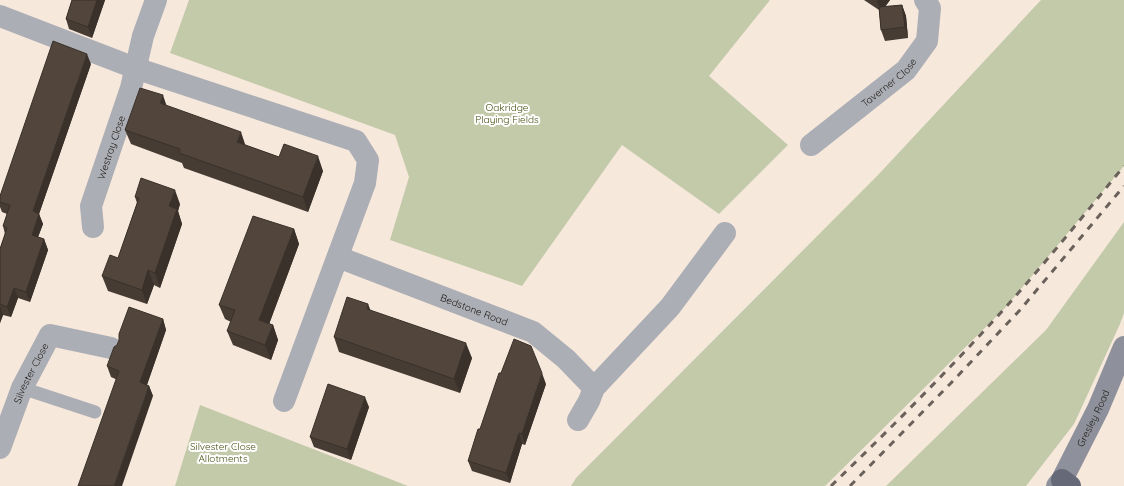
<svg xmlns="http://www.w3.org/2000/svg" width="1124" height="486" font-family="Quicksand,sans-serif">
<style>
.green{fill:#c3caaa}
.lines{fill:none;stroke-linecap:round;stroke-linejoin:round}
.lane{stroke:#acaeb5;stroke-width:13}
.street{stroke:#acaeb5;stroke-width:22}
.secondary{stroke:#8e919b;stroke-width:22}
.highway{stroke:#666a78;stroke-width:22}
.rail{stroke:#69615a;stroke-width:3;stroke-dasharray:7 7;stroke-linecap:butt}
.wall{fill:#473c34}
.shaded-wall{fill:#39312a}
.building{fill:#52463c;stroke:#39312a}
.labels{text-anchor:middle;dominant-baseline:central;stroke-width:4;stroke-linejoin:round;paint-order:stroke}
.street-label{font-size:10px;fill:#1e1915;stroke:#fff}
.park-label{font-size:10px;fill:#485113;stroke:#fff}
</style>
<rect width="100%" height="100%" fill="#f7e8dc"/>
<g class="green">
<polygon points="189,0 770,0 709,76 788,145 719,214 622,145 522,286 390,240 409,177 395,135 170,53"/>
<polygon points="1041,0 1124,0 1124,166 1005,308 825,486 571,486 576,478 878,175"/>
<polygon points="1124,222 1124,313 1120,324 1074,424 1026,486 886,486 1046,330"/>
<polygon points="200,405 408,486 175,486"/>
</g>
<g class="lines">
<polyline class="lane" points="22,388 95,412"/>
<g class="street">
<polyline points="0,16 135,68 356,141 368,160 365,183 284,401"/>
<path id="s1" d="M811 145 906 70 927 41 930 8 925 0"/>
<path id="s2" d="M93 227 91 206 131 88 143 36 156 0"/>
<path id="s3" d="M338 257 533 332 566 359 594 388"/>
<polyline points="578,420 589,401 594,388 670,307 725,233"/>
<path id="s4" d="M0 448 22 388 50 335 111 348"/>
</g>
<path class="secondary" id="s5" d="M1057 486 1062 480 1098 409 1124 347"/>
<polyline class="highway" points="1062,480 1070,486"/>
<g class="rail">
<path d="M831 486C890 429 949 370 1005 308 1046 262 1085 214 1124 166"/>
<polyline points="850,486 951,383 1020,310 1124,186"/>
</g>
</g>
<g class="wall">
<polygon points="72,0 105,0 92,38 69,29 66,19"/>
<polygon points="864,0 890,0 885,7 902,5 906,16 908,38 885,41 881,30 879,10"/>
<polygon points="91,64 39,214 43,224 38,237 44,239 48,250 30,302 18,298 11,317 3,315 0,323 0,249 5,234 3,226 7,214 2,212 0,207 0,196"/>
<polygon points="167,106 245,145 279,157 323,171 308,212 184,168 182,163 131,144 125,130"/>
<polygon points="135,197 180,204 178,211 182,224 160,288 154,285 147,304 108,291 102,276 118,258 137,203"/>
<polygon points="294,229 299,244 269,324 273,325 278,340 271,360 233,345 227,331 231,322 225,319 219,305"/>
<polygon points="371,311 472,358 460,393 339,352 334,337"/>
<polygon points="163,319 166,330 147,385 149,386 153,396 111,377 107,366"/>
<polygon points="546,384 525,445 522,444 510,483 472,471 468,461 480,429"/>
<polygon points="369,407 351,460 314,447 310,437"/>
</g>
<g class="shaded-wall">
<polygon points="97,0 105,0 92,38 88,27"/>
<polygon points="878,0 890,0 881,12 877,1"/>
<polygon points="902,5 906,16 908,38 905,27"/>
<polygon points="87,54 91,64 39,214 43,224 35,245 32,235 33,211"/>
<polygon points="163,95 168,110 160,103"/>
<polygon points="241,132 246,147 237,142"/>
<polygon points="318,156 323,171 308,212 303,197"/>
<polygon points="175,190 180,204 178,211 182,224 160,288 155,273 169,206"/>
<polygon points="294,229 299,244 265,335 259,320"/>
<polygon points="44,239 48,250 30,302 26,292"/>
<polygon points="148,270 154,285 147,304 142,290"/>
<polygon points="14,288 18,298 11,317 7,307"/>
<polygon points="368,304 374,319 367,309"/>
<polygon points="0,306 3,315 0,323"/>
<polygon points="163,319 166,330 144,393 140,382"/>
<polygon points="273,325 278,340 271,360 265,345"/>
<polygon points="466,343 472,358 460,393 454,379"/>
<polygon points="542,373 546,384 525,445 522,434"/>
<polygon points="149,386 153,396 122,486 114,486"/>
<polygon points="365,397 369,407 351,460 347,449"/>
<polygon points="519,433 522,444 510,483 506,473"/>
</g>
<g class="building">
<polygon points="72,0 97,0 88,27 66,19"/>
<polygon points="902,5 905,27 881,30 879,7"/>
<polygon points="53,41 87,54 33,211 39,214 32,235 44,239 26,292 14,288 7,307 0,304 0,249 7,228 3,226 10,205 0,202 0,196"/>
<polygon points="140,88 163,95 160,103 241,132 237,142 279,157 284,144 318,156 303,197 179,153 180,149 125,130"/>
<polygon points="141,178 175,190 169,206 177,209 155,273 148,270 142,290 102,276 110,255 118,258 139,198 135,197"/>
<polygon points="253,216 294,229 259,320 273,325 265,345 227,331 235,310 219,305"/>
<polygon points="347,297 368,304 367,309 466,343 454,379 334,337"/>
<polygon points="129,307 163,319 140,382 149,386 114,486 78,486 119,371 107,366 114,347 117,345 119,340 119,334"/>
<polygon points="514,339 531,346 542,373 522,434 519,433 506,473 468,461 478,429 480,429 499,373 501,373"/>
<polygon points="328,384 365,397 347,449 310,437"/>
</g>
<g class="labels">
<g class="street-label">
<text stroke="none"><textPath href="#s1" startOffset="100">Taverner Close</textPath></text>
<text stroke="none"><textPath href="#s2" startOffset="83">Westray Close</textPath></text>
<text stroke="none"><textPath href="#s3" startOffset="146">Bedstone Road</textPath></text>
<text stroke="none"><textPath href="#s4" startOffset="81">Silvester Close</textPath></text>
<text stroke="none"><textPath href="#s5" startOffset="77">Gresley Road</textPath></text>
</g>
<g class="park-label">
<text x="507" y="107">Oakridge<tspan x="507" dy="12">Playing Fields</tspan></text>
<text x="223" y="446">Silvester Close<tspan x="223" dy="12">Allotments</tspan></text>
</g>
</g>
</svg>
